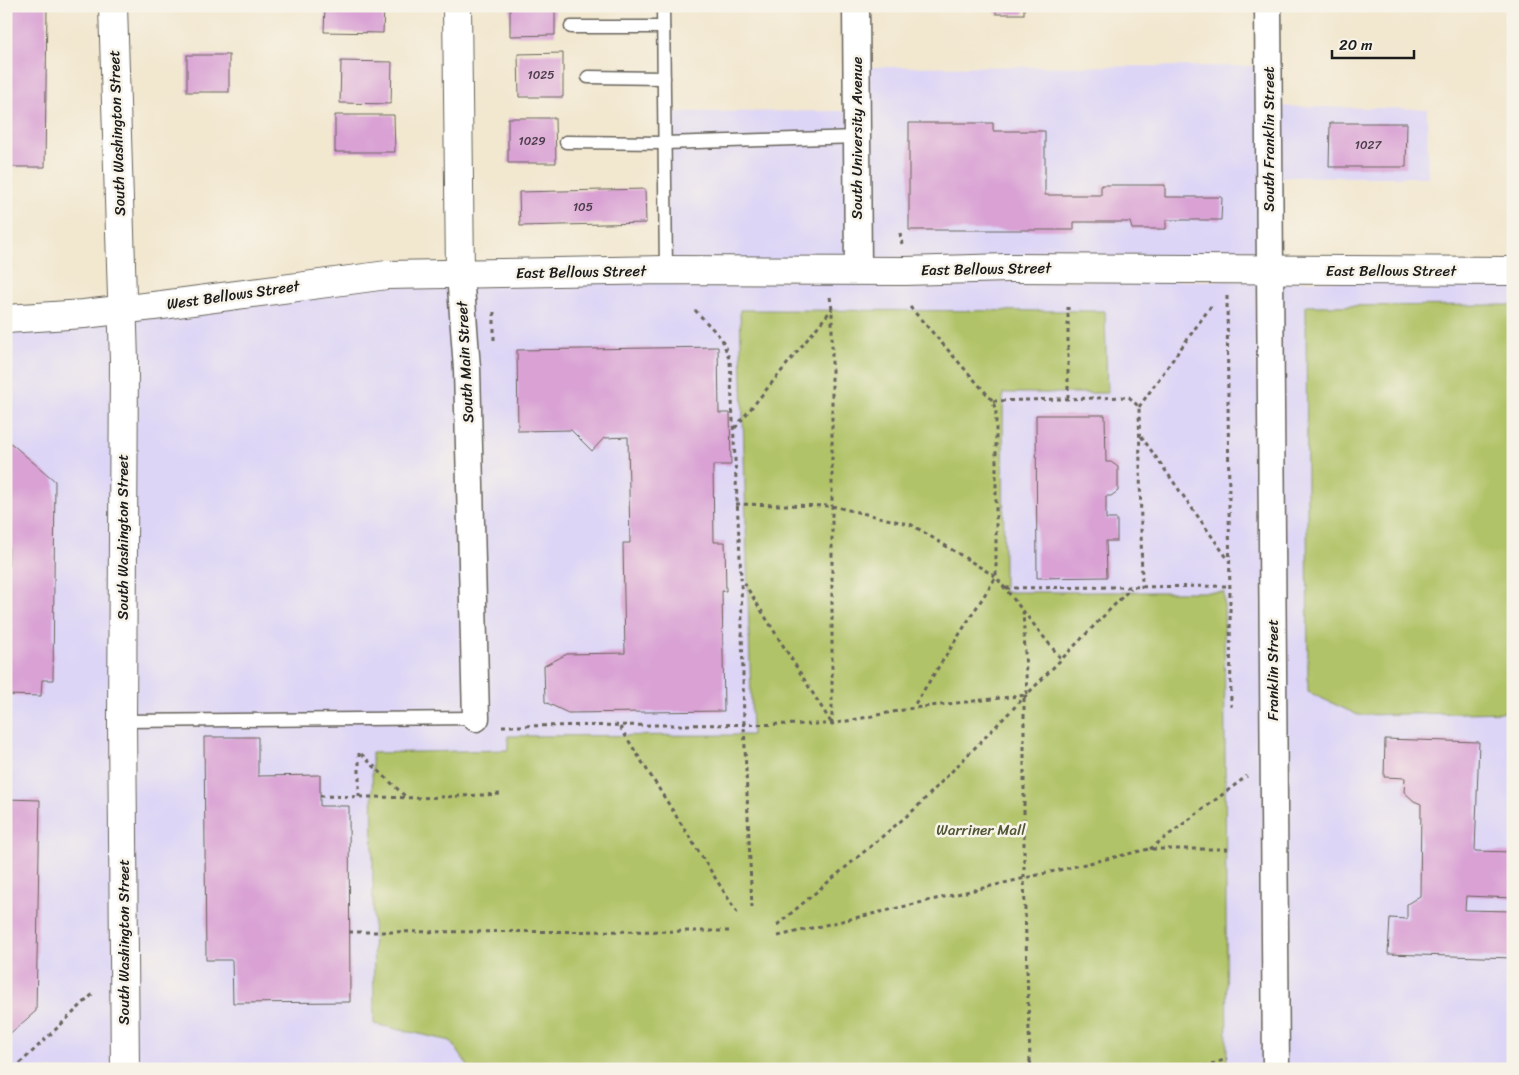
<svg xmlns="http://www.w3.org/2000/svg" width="1519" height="1075" font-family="Sriracha,sans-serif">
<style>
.built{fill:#ddd5f6}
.green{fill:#b1c367;stroke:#667042}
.building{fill:#d9a1d4}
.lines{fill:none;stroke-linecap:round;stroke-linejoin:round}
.lane-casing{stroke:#67635b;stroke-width:15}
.street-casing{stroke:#67635b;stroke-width:29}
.secondary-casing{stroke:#67635b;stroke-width:30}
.path{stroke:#67635b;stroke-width:3;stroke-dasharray:4 4;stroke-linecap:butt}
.lane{stroke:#fff;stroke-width:12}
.street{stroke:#fff;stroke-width:26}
.secondary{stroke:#fff;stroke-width:28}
.labels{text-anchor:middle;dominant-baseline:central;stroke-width:5;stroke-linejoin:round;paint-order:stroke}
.number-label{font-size:12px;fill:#4b3d4a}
.street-label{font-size:15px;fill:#1c1c1c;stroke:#f7f3e8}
.park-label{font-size:15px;fill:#505636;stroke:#f7f3e8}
</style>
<rect width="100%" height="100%" fill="#f7f3e8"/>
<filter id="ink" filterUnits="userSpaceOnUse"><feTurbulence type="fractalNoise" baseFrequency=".02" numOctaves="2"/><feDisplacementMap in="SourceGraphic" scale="10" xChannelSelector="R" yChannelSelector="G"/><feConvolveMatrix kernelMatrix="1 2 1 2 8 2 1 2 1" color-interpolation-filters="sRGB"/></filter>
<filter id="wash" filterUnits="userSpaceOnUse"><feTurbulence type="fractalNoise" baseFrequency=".0096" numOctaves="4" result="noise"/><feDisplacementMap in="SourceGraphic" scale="20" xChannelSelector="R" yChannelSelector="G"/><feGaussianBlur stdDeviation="1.12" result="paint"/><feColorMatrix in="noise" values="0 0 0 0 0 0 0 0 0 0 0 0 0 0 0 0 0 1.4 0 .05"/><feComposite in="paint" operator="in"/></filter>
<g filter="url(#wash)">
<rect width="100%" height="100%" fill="#f2e7cf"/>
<g class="built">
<polygon points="1268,66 1269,106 1427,109 1428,177 1270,177 1270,271 667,270 666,112 856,111 856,67"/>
<polygon points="337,280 1513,281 1513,1069 6,1069 6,319"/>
</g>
<g class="green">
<polygon points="1513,305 1512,712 1358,715 1308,692 1306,306"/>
<polygon points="740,310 1105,311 1107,393 1003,393 1004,592 1224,592 1227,1069 470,1069 451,1041 374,1024 372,753 508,750 508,736 752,735"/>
</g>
<g id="blocks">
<g class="building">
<polygon points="6,6 47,6 45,167 6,167"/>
<polygon points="325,6 384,6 383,33 324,32"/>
<polygon points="510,6 555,6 555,35 510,36"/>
<rect x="996" y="6" width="28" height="8"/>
<polygon points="563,53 563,97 519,97 518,54"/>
<rect x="187" y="55" width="42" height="37"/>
<polygon points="341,61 392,62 391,104 340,103"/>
<polygon points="335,115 394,115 395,152 335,152"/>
<polygon points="508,118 555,118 556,163 508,163"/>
<polygon points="909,123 993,123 993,131 1045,131 1045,195 1101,195 1101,185 1165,185 1165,197 1222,197 1221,220 1166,220 1166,229 1132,229 1130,222 1074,222 1074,230 909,230"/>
<polygon points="1330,123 1407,123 1406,167 1329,167"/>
<polygon points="645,189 646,223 520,226 519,192"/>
<polygon points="718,347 719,413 730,413 731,465 713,465 714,542 725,542 726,591 722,591 724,711 568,713 545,702 544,666 567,654 625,653 623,543 630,543 628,437 604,438 592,451 571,430 518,431 517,350"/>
<polygon points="1036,415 1105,415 1106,462 1111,462 1118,467 1118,491 1111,496 1106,496 1106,519 1117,519 1117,541 1106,541 1107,577 1037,578"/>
<polygon points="6,439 55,481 53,680 42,680 41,696 7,695 9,523 6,524"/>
<polygon points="204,737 258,737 258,776 320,775 320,806 349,806 350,1002 233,1003 232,960 206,960"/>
<polygon points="1385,739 1479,742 1475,851 1513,852 1513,898 1466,896 1465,910 1513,911 1513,958 1388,954 1390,918 1407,919 1407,904 1420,896 1421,804 1414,801 1404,792 1405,778 1384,777"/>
<polygon points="6,799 40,800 36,1011 6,1037"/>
</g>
</g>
</g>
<g filter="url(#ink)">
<use href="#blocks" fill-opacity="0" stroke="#67635b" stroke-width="1"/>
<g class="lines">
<g class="lane-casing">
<g id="lane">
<polyline points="663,6 666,270"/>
<polyline points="571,27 663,27"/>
<polyline points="588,77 664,78"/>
<polyline points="566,142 664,143 857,137"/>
<polyline points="122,721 476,718"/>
</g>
</g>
<g class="street-casing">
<g id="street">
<polyline points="856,6 858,269"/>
<polyline points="1268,6 1276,1069"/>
<polyline points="460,273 467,369 476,718"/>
</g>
</g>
<g class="secondary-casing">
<g id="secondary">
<polyline points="113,6 124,361 122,721 125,1069"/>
<polyline points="457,6 460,273"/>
<polyline points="6,319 84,314 162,305 387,275 666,270 905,271 1008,268 1513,271"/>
</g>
</g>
<g class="path">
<polyline points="900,233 902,244"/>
<polyline points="1227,296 1231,707"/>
<polyline points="830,297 832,309 832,723"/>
<polyline points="910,307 993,401 996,413 996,577 913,707"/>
<polyline points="695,310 722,339 730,361 741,578"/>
<polyline points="494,312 494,340"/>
<polyline points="1068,398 1068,307"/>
<polyline points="993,401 1129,397 1139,407 1142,588"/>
<polyline points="1139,407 1211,306"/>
<polyline points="735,428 832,309"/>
<polyline points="1141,436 1230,562"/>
<polyline points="736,504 832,506 912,525 996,577 1062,660"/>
<polyline points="1006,588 1231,586"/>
<polyline points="1024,698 1024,878 1030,1060 1027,1069"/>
<polyline points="502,726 832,724 913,708 1027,695 1023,610"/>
<polyline points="620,727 738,914"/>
<polyline points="320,796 420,798 502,794"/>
<polyline points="359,797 359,752 407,798"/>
<polyline points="1150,849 1247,776"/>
<polyline points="752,908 744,725 741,578 832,724"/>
<polyline points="777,925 915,809 1131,588"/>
<polyline points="349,932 729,931"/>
<polyline points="778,936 1149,849 1231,849"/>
<polyline points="1030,1061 1032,1069"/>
<polyline points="14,1069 94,993"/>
<polyline points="1196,1069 1227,1059"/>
</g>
<use href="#lane" class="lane"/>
<use href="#street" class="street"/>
<use href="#secondary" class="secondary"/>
</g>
</g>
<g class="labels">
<g class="number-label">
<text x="541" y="75">1025</text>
<text x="532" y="141">1029</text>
<text x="1368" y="145">1027</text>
<text x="583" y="207">105</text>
</g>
<g class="street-label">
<text transform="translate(117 133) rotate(-92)">South Washington Street</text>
<text transform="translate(857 138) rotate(-90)">South University Avenue</text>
<text transform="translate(1269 139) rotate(-90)">South Franklin Street</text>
<text transform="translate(986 269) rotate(-1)">East Bellows Street</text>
<text x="1391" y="271">East Bellows Street</text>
<text transform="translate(581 272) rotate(-1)">East Bellows Street</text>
<text transform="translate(233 295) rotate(-8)">West Bellows Street</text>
<text transform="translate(465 362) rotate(-93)">South Main Street</text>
<text transform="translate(123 537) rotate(-90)">South Washington Street</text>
<text transform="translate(1273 670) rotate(-90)">Franklin Street</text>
<text transform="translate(124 942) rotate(-90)">South Washington Street</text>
</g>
<g class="park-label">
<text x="981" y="830">Warriner Mall</text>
</g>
</g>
<rect width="1519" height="1075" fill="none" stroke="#f7f3e8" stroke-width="25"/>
<path d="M1332 50v8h82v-8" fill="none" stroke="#1c1c1c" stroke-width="2.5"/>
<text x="1339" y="50" font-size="15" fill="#1c1c1c" stroke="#f7f3e8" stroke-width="4" paint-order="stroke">20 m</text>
</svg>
